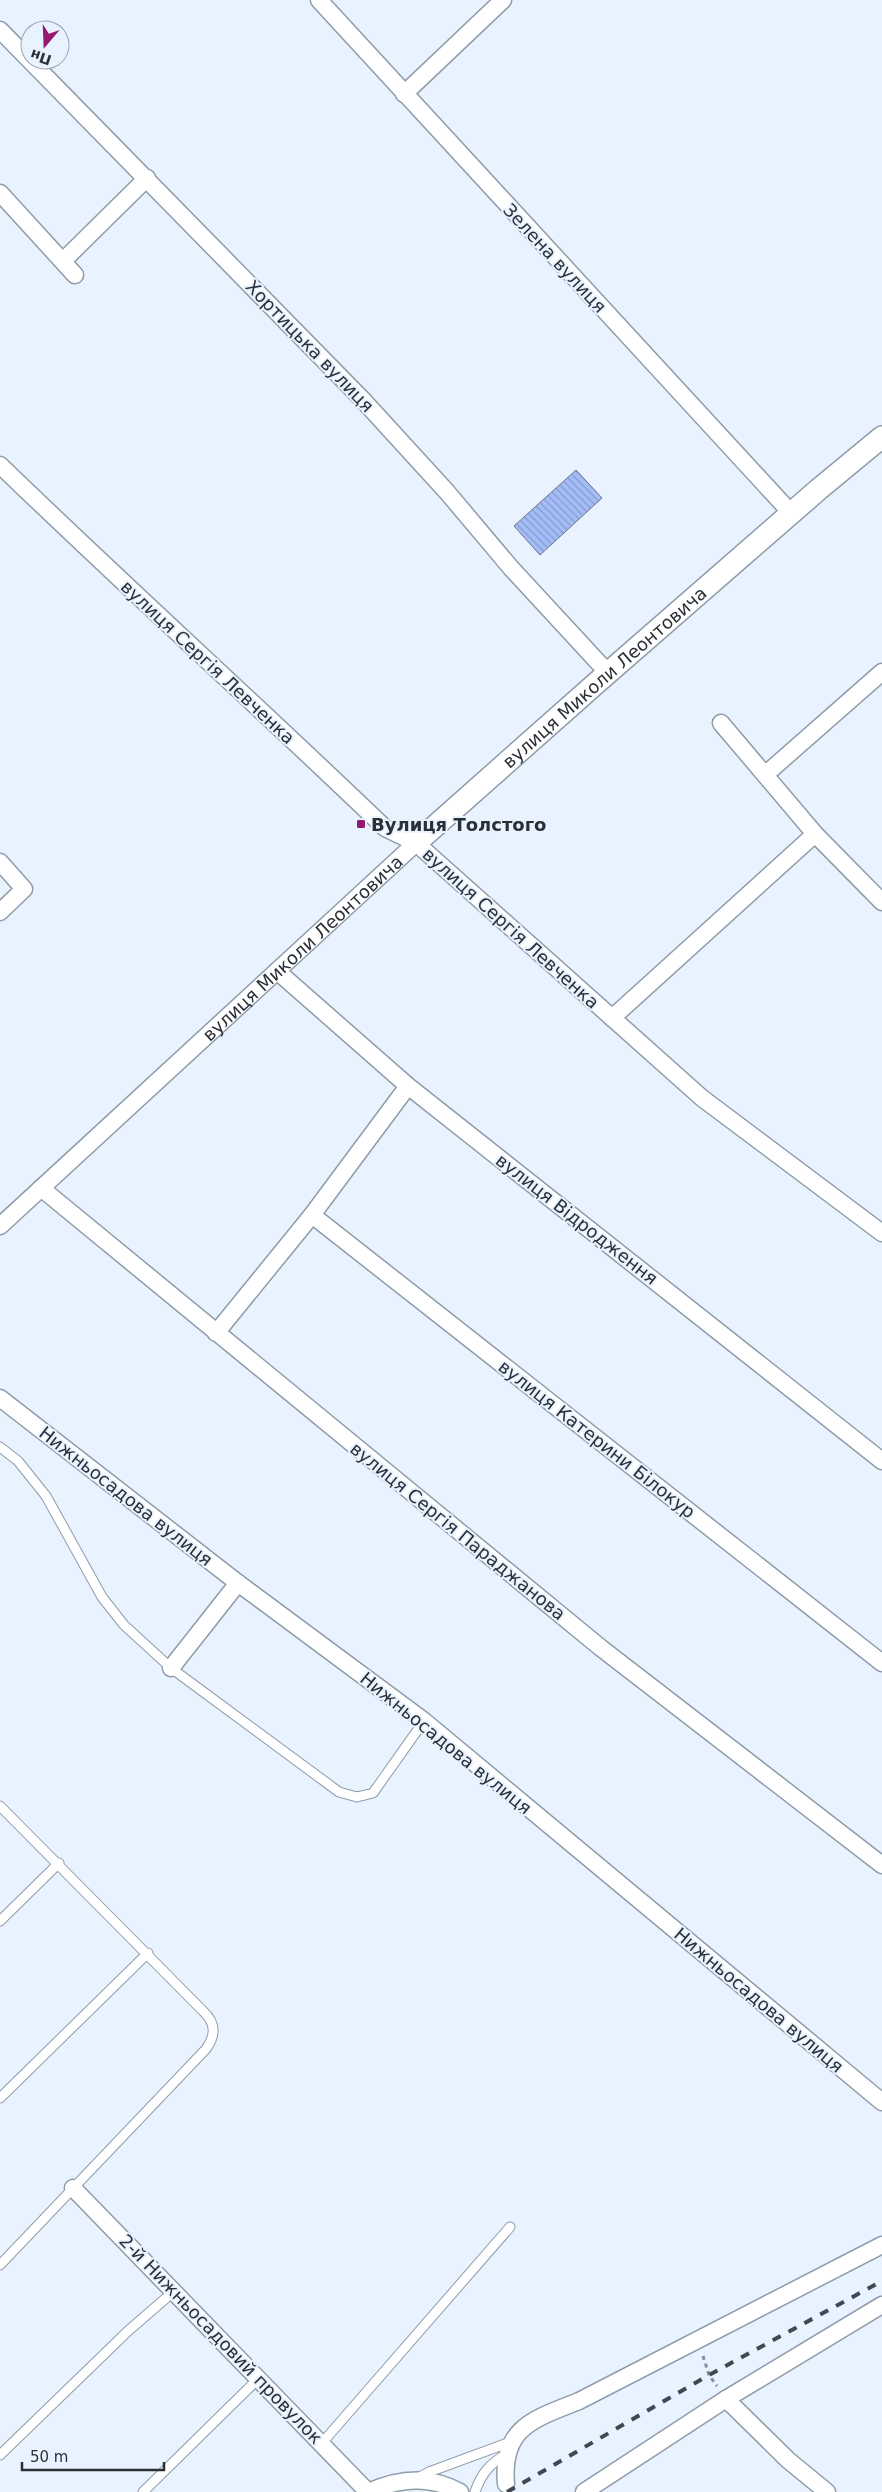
<svg xmlns="http://www.w3.org/2000/svg" width="882" height="2492" font-family="'DejaVu Sans',sans-serif">
<style>
.building{fill:url(#building-back-hatch);stroke:#6e7584}
.lines{fill:none;stroke-linecap:round;stroke-linejoin:round}
.service-casing{stroke:#8f9ca9;stroke-width:11}
.minor-casing{stroke:#8f9ca9;stroke-width:19}
.tertiary-casing{stroke:#8f9ca9;stroke-width:24}
.path{stroke:#858d96;stroke-width:3;stroke-dasharray:4 4;stroke-linecap:butt}
.service{stroke:#fff;stroke-width:9}
.minor{stroke:#fff;stroke-width:16}
.tertiary{stroke:#fff;stroke-width:21}
.rail{stroke:#42484f;stroke-width:4;stroke-dasharray:9 9;stroke-linecap:butt}
.poi-dot{fill:#971870;stroke:#e8f3ff;stroke-width:2}
.labels{text-anchor:middle;dominant-baseline:central;stroke-width:4;stroke-linejoin:round;paint-order:stroke}
.street-label{font-size:18px;fill:#2b3036;stroke:#e8f3ff}
.poi-label{font-size:18px;font-weight:bold;fill:#2b3036;stroke:#e8f3ff;text-anchor:start}
</style>
<defs>
<pattern id="building-back-hatch" width="6" height="6" patternUnits="userSpaceOnUse" patternTransform="scale(1.25)"><rect width="6" height="6" fill="#a4bdf9"/><path d="M-1 5l2 2M0 0l6 6M5-1l2 2" fill="none" stroke="#869aca"/></pattern>
</defs>
<rect width="100%" height="100%" fill="#e8f3ff"/>
<polygon class="building" points="576,470 602,498 540,555 514,526"/>
<g class="lines">
<g class="service-casing">
<g id="service">
<polyline points="0,1447 18,1461 46,1496 102,1597 124,1625 171,1668 339,1792 357,1797 373,1793 424,1721"/>
<path d="M0 1806 203 2011C216 2023 216 2035 206 2049L0 2265"/>
<polyline points="0,1921 59,1863"/>
<polyline points="0,2098 148,1953"/>
<polyline points="322,2443 510,2227"/>
<polyline points="0,2455 128,2331 173,2292"/>
<polyline points="416,2479 429,2472 513,2441"/>
<polyline points="143,2492 258,2379"/>
<path d="M475 2492C481 2474 490 2463 507 2454"/>
</g>
</g>
<g class="minor-casing">
<g id="minor">
<polyline points="319,0 792,514"/>
<polyline points="0,30 362,399 447,492 511,568 608,673"/>
<polyline points="404,94 503,0"/>
<polyline points="0,193 75,275"/>
<polyline points="63,261 147,178"/>
<path d="M0 465C127 588 258 706 385 828L416 843 702 1098 882 1233"/>
<polyline points="721,723 815,834 882,902"/>
<polyline points="766,774 882,672"/>
<polyline points="0,862 24,889 0,912"/>
<polyline points="277,971 408,1086 882,1461"/>
<polyline points="612,1018 815,834"/>
<polyline points="41,1188 601,1648 882,1865"/>
<polyline points="312,1215 882,1663"/>
<path id="s1" d="M0 1226 416 843"/>
<polyline points="216,1333 312,1215 408,1086"/>
<polyline points="0,1398 238,1583 424,1721 882,2102"/>
<polyline points="171,1668 238,1583"/>
<polyline points="73,2188 368,2492"/>
<polyline points="726,2399 788,2460 827,2492"/>
<path d="M506 2484C501 2427 534 2419 579 2401L882 2245"/>
<path d="M368 2492C399 2478 430 2475 460 2492"/>
<polyline points="584,2492 726,2399 882,2305"/>
</g>
</g>
<g class="tertiary-casing">
<g id="tertiary">
<path id="s2" d="M416 843 593 686 819 489 882 437"/>
</g>
</g>
<polyline class="path" points="703,2356 709,2375 717,2386"/>
<use href="#service" class="service"/>
<use href="#minor" class="minor"/>
<use href="#tertiary" class="tertiary"/>
<polyline class="rail" points="507,2492 709,2375 882,2281"/>
</g>
<rect class="poi-dot" x="356" y="819" width="10" height="10" rx="2.5"/>
<g class="labels">
<g class="street-label">
<text transform="translate(555 258) rotate(47)">Зелена вулиця</text>
<text transform="translate(310 346) rotate(46)">Хортицька вулиця</text>
<text transform="translate(208 662) rotate(43)">вулиця Сергія Левченка</text>
<text stroke="none"><textPath href="#s2" startOffset="251">вулиця Миколи Леонтовича</textPath></text>
<text transform="translate(511 928) rotate(42)">вулиця Сергія Левченка</text>
<text stroke="none"><textPath href="#s1" startOffset="411">вулиця Миколи Леонтовича</textPath></text>
<text transform="translate(577 1219) rotate(38)">вулиця Відродження</text>
<text transform="translate(597 1439) rotate(38)">вулиця Катерини Білокур</text>
<text transform="translate(126 1496) rotate(38)">Нижньосадова вулиця</text>
<text transform="translate(458 1531) rotate(39)">вулиця Сергія Параджанова</text>
<text transform="translate(446 1743) rotate(39)">Нижньосадова вулиця</text>
<text transform="translate(759 2000) rotate(40)">Нижньосадова вулиця</text>
<text transform="translate(221 2339) rotate(46)">2-й Нижньосадовий провулок</text>
</g>
<g class="poi-label">
<text x="371" y="824">Вулиця Толстого</text>
</g>
</g>
<g transform="translate(45 45) rotate(199)"><circle r="24" fill="#e8f3ff" stroke="#9ca5af"/>
<path d="M0-4L9 19L0 12L-9 19Z" fill="#971870"/>
<text y="-8" font-size="14" font-weight="bold" text-anchor="middle" fill="#2b3036">Пн</text>
</g>
<path d="M22 2462v8h142v-8" fill="none" stroke="#2b3036" stroke-width="2.5"/>
<text x="30" y="2462" font-size="15" fill="#2b3036" stroke="#e8f3ff" stroke-width="4" paint-order="stroke">50 m</text>
</svg>
